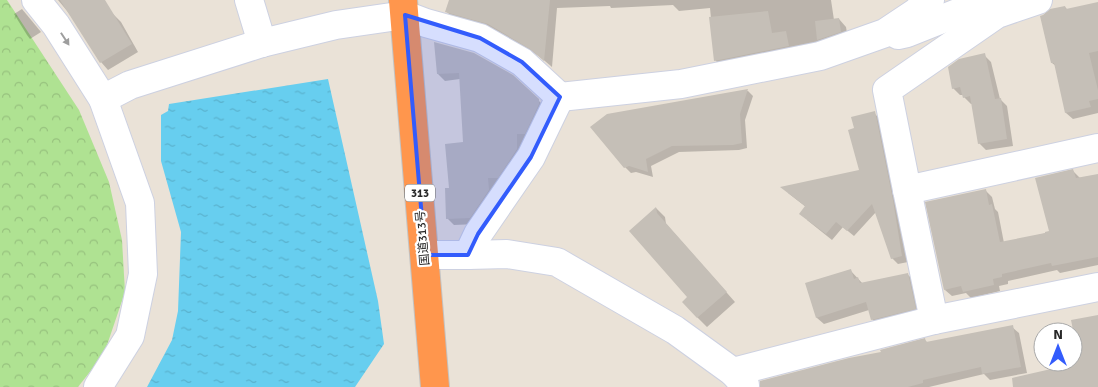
<svg xmlns="http://www.w3.org/2000/svg" width="1098" height="387" font-family="Signika,'Noto Sans JP',sans-serif">
<style>
.forest{fill:url(#forest-crowns)}
.water{fill:url(#water-ripples)}
.shadow{fill:#0003}
.building{fill:#c5bfb7}
.lines{fill:none;stroke-linecap:round;stroke-linejoin:round}
.minor-casing{stroke:#cdd1e1;stroke-width:30}
.highway-casing{stroke:#c3c3c3;stroke-width:30}
.minor{stroke:#fff;stroke-width:28}
.highway{stroke:#ff964d;stroke-width:28}
.oneway{fill:#9e9e9e}
.marked{fill:#335cfc;fill-opacity:0.2;stroke:#335cfc;stroke-width:4;stroke-linejoin:round}
.labels{text-anchor:middle;dominant-baseline:central;stroke-width:4.5;stroke-linejoin:round;paint-order:stroke}
.shield{fill:#fff;stroke:#686868;stroke-width:1}
.shield-label{font-size:11px;font-weight:bold;fill:#272727}
.street-label{font-size:12px;fill:#272727;stroke:#fff}
</style>
<defs>
<pattern id="forest-crowns" width="20" height="18" patternUnits="userSpaceOnUse" patternTransform="scale(1.25)"><rect width="20" height="18" fill="#afe292"/><path d="M2 6a3 3 0 1 1 6 0M12 15a3 3 0 1 1 6 0" fill="none" stroke="#97c27e"/></pattern>
<pattern id="water-ripples" width="26" height="14" patternUnits="userSpaceOnUse" patternTransform="scale(1.25)"><rect width="26" height="14" fill="#67ceef"/><path d="M2 4q2-2 4 0t4 0M15 11q2-2 4 0t4 0" fill="none" stroke="#59b1cd"/></pattern>
</defs>
<rect width="100%" height="100%" fill="#eae2d7"/>
<polygon class="forest" points="0,0 7,0 79,110 109,182 122,240 125,292 104,354 78,387 0,387"/>
<polygon class="water" points="328,79 378,301 384,344 355,387 147,387 172,340 178,311 181,232 161,161 161,115 168,111 169,104"/>
<g class="shadow">
<polygon points="58,0 99,0 121,22 138,52 108,70 101,62 73,18"/>
<polygon points="450,0 831,0 834,20 839,19 846,27 848,39 722,67 715,60 710,8 679,11 673,5 611,8 610,6 557,8 552,67 539,56 496,31 454,19 447,12"/>
<polygon points="1098,3 1098,113 1073,119 1066,113 1056,66 1052,63 1065,7 1068,10"/>
<polygon points="22,9 41,32 30,39 27,35 14,14"/>
<polygon points="436,43 538,100 545,107 505,184 495,185 495,198 477,224 454,225 447,218 450,189 465,143 460,79 445,81 438,74"/>
<polygon points="984,55 991,62 1000,99 1007,106 1013,146 986,150 979,143 973,104 971,104 964,97 963,95 960,95 953,88"/>
<polygon points="748,91 753,96 745,120 747,148 739,150 679,152 651,166 653,177 636,172 631,173 625,167 607,115"/>
<polygon points="874,113 880,119 899,207 908,262 898,264 892,258 876,212 854,236 843,227 832,240 807,220 806,207 788,193 861,171 856,129"/>
<polygon points="1073,171 1080,178 1098,175 1098,265 1060,273 1057,270 1008,281 1008,284 999,286 1000,291 971,298 966,293 952,296 945,290 985,190 992,197 995,209 998,212 1004,243 1051,232"/>
<polygon points="656,208 665,217 666,224 735,302 707,327 697,317 689,297 630,231"/>
<polygon points="850,270 863,284 908,275 915,281 922,315 879,326 872,319 869,310 824,324 817,318 807,284"/>
<polygon points="1012,327 1019,333 1027,373 990,380 984,374 929,387 768,387 883,353 925,340 928,343"/>
</g>
<g class="building">
<polygon points="60,0 105,0 132,44 100,63"/>
<polygon points="449,0 550,0 544,61 530,49 488,24 445,12"/>
<polygon points="1098,2 1098,51 1089,53 1098,90 1098,99 1089,101 1091,107 1065,113 1054,63 1051,63 1040,16 1043,15 1050,9 1065,6 1066,9"/>
<polygon points="768,11 772,33 786,31 789,46 714,61 709,17"/>
<polygon points="839,18 841,32 817,40 815,21"/>
<polygon points="434,42 474,53 513,75 539,99 539,104 525,134 517,134 517,149 498,178 488,178 489,190 470,218 446,219 445,188 449,188 445,144 463,142 459,73 437,74"/>
<polygon points="985,53 995,99 1001,98 1007,139 978,144 970,96 963,98 960,87 952,89 948,67 959,59"/>
<polygon points="748,89 740,114 742,143 733,145 672,146 646,159 648,172 629,166 624,168 590,127 607,114"/>
<polygon points="875,111 893,200 902,256 891,259 872,204 847,231 836,222 826,234 799,214 805,206 780,187 859,170 848,130 854,128 851,117"/>
<polygon points="1073,169 1076,178 1098,174 1098,257 1052,266 1051,263 1002,274 1002,277 993,279 994,285 963,292 961,286 944,290 925,202 986,189 989,205 992,204 1000,242 1045,233 1045,232 1049,231 1035,178"/>
<polygon points="656,207 657,213 727,292 697,318 682,302 687,297 629,231"/>
<polygon points="851,269 854,279 858,277 860,283 908,273 916,309 871,320 866,302 816,318 805,283"/>
<polygon points="1098,315 1098,387 1013,387 1012,378 1073,364 1073,330 1071,320"/>
<polygon points="1013,325 1021,367 982,374 981,367 923,380 923,383 908,387 760,387 760,381 849,358 881,352 880,350 925,338 926,342"/>
</g>
<g class="lines">
<g class="minor-casing">
<g id="minor">
<polyline points="36,0 56,25 103,99 140,203 143,274 130,336 98,387"/>
<polyline points="249,0 262,43"/>
<polyline points="898,35 907,33 980,4 1008,1 1011,2"/>
<polyline points="103,99 130,85 262,43 336,25 405,15 426,23 480,38 522,62 560,97 681,84 820,56 885,33 915,13 930,0"/>
<polyline points="907,190 1098,148"/>
<polyline points="425,255 468,255 507,254 557,262 675,330 733,372 745,385"/>
<polyline points="468,255 478,234 531,157 560,97"/>
<polyline points="934,320 907,190 887,90 997,14 1038,0"/>
<polyline points="733,372 934,320 1098,287"/>
</g>
</g>
<g class="highway-casing">
<polyline id="highway" points="403,0 435,387"/>
</g>
<use href="#minor" class="minor"/>
<use href="#highway" class="highway"/>
</g>
<defs><path id="oneway-solid" d="M-6-.8H1V-3.2L6.5 0L1 3.2V.8H-6Z" transform="scale(1.25)"/></defs>
<use class="oneway" href="#oneway-solid" transform="translate(65 39) rotate(57)"/>
<path class="marked" d="M405 15 480 38 522 62 560 97 531 157 478 234 468 255H425Z"/>
<g class="labels">
<rect class="shield" x="405" y="184.5" width="30" height="17" rx="4"/>
<g class="shield-label">
<text x="420" y="193">313</text>
</g>
<g class="street-label">
<text transform="translate(423 238) rotate(-95)">国道313号</text>
</g>
</g>
<g transform="translate(1058 347)"><circle r="24" fill="#ffffff" stroke="#a9a9a9"/>
<path d="M0-4L9 19L0 12L-9 19Z" fill="#335cfc"/>
<text y="-8" font-size="14" font-weight="bold" text-anchor="middle" fill="#272727">N</text>
</g>
</svg>
